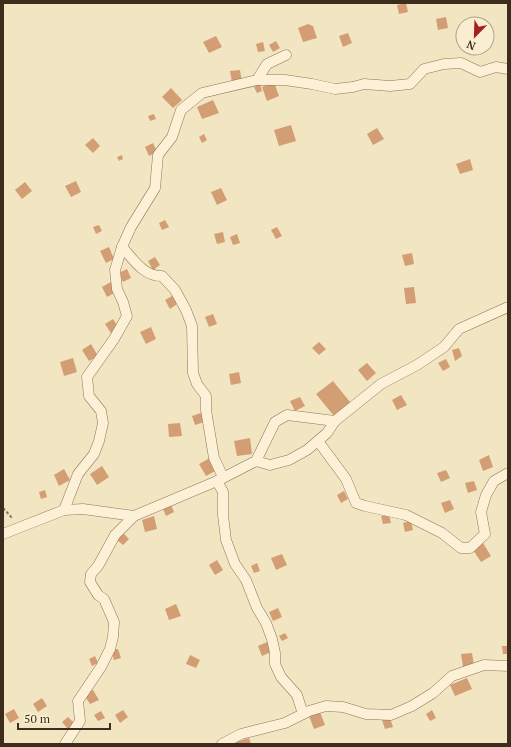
<svg xmlns="http://www.w3.org/2000/svg" width="511" height="747" font-family="'PT Serif',serif">
<style>
.building{fill:#d49e74}
.lines{fill:none;stroke-linecap:round;stroke-linejoin:round}
.minor-casing{stroke:#8e7557;stroke-width:11}
.path{stroke:#8e7557;stroke-width:2;stroke-dasharray:3 2;stroke-linecap:butt}
.minor{stroke:#fcf1d6;stroke-width:10}
</style>
<rect width="100%" height="100%" fill="#f2e5c2"/>
<g class="building">
<polygon points="406,3 408,12 399,14 397,5"/>
<polygon points="446,17 448,28 438,30 436,19"/>
<polygon points="308,24 313,26 317,38 303,42 298,28"/>
<polygon points="348,33 352,43 343,47 339,36"/>
<polygon points="216,36 222,47 209,53 203,42"/>
<polygon points="276,41 280,48 273,52 269,45"/>
<polygon points="263,42 265,51 258,52 256,44"/>
<polygon points="240,70 242,82 232,83 230,71"/>
<polygon points="274,82 279,96 267,101 262,87"/>
<polygon points="260,84 262,91 257,93 254,87"/>
<polygon points="171,88 182,100 173,108 162,97"/>
<polygon points="213,100 219,113 202,119 197,107"/>
<polygon points="154,114 156,119 150,121 148,116"/>
<polygon points="291,125 296,141 279,146 274,130"/>
<polygon points="377,128 384,139 373,145 367,134"/>
<polygon points="204,134 207,140 202,143 199,137"/>
<polygon points="93,138 100,146 93,153 85,145"/>
<polygon points="153,143 157,152 149,156 145,147"/>
<polygon points="122,155 123,159 119,161 117,157"/>
<polygon points="470,159 473,170 460,174 456,164"/>
<polygon points="76,181 81,192 71,197 65,186"/>
<polygon points="25,182 32,191 22,199 15,190"/>
<polygon points="221,188 227,200 217,205 211,192"/>
<polygon points="165,220 169,227 162,230 159,223"/>
<polygon points="99,225 102,231 96,234 93,227"/>
<polygon points="277,227 282,236 276,239 271,230"/>
<polygon points="223,232 225,242 217,244 214,234"/>
<polygon points="237,234 240,243 233,245 230,237"/>
<polygon points="109,247 114,259 106,263 100,251"/>
<polygon points="412,253 414,264 405,266 402,255"/>
<polygon points="155,257 160,265 153,270 148,261"/>
<polygon points="127,269 131,278 123,282 119,273"/>
<polygon points="111,282 116,292 107,297 102,287"/>
<polygon points="414,287 416,303 406,304 404,288"/>
<polygon points="172,296 177,304 170,309 165,300"/>
<polygon points="213,314 217,324 209,327 205,317"/>
<polygon points="113,319 119,328 111,333 105,324"/>
<polygon points="151,327 156,339 146,344 140,332"/>
<polygon points="319,342 326,349 319,355 312,348"/>
<polygon points="91,344 98,356 89,361 82,350"/>
<polygon points="459,348 462,356 455,361 452,350"/>
<polygon points="73,358 77,372 64,376 60,362"/>
<polygon points="446,359 450,367 443,371 438,363"/>
<polygon points="367,363 376,373 367,381 358,370"/>
<polygon points="239,372 241,383 231,385 229,374"/>
<polygon points="333,381 350,402 334,416 316,394"/>
<polygon points="401,395 407,405 397,410 392,400"/>
<polygon points="300,397 305,406 295,411 290,401"/>
<polygon points="201,413 204,422 195,425 192,416"/>
<polygon points="180,423 182,436 169,437 168,424"/>
<polygon points="250,438 252,454 237,456 234,441"/>
<polygon points="489,455 493,467 483,471 479,460"/>
<polygon points="210,458 217,470 206,476 199,464"/>
<polygon points="102,466 109,477 97,485 90,474"/>
<polygon points="64,469 70,480 59,486 54,475"/>
<polygon points="446,470 450,478 441,482 437,473"/>
<polygon points="474,481 477,490 468,493 465,483"/>
<polygon points="45,490 47,497 41,499 39,492"/>
<polygon points="344,491 348,499 341,503 337,495"/>
<polygon points="450,500 454,509 445,513 441,503"/>
<polygon points="171,505 174,512 166,516 163,509"/>
<polygon points="389,515 391,523 383,524 381,516"/>
<polygon points="154,516 157,529 145,532 142,520"/>
<polygon points="411,521 413,530 405,532 403,523"/>
<polygon points="123,533 129,539 123,545 117,540"/>
<polygon points="483,543 491,556 481,562 473,550"/>
<polygon points="282,554 287,565 276,570 271,558"/>
<polygon points="217,560 223,570 215,575 209,565"/>
<polygon points="257,563 260,571 254,573 251,566"/>
<polygon points="176,604 181,616 169,620 165,609"/>
<polygon points="278,608 282,617 273,621 269,612"/>
<polygon points="285,633 288,638 282,641 279,636"/>
<polygon points="267,642 271,652 262,656 258,646"/>
<polygon points="502,646 508,646 508,654 503,654"/>
<polygon points="118,649 121,658 114,660 111,650"/>
<polygon points="472,653 474,665 463,667 461,654"/>
<polygon points="190,655 200,660 196,668 186,664"/>
<polygon points="95,656 98,663 92,666 89,659"/>
<polygon points="467,678 472,689 455,696 450,685"/>
<polygon points="93,690 99,700 90,704 84,695"/>
<polygon points="42,698 47,706 38,712 33,704"/>
<polygon points="14,709 19,718 10,723 5,714"/>
<polygon points="123,710 128,717 120,723 115,715"/>
<polygon points="432,710 436,718 430,721 426,714"/>
<polygon points="101,711 105,718 98,721 94,715"/>
<polygon points="320,712 325,725 314,729 309,716"/>
<polygon points="68,717 74,723 68,729 62,722"/>
<polygon points="390,718 393,727 385,729 382,720"/>
<polygon points="249,738 251,744 236,744 236,742"/>
</g>
<g class="lines">
<g class="minor-casing">
<g id="minor">
<polyline points="257,80 285,80 312,84 335,89 353,87 364,84 390,86 410,84 424,69 444,64 461,63 480,72 496,67 508,69"/>
<path d="M122 247C134 260 143 276 162 276L175 290 186 310 192 326 193 373 197 384 206 396V410L214 458 223 477"/>
<polyline points="318,441 346,479 356,503 365,506 406,515 442,533 461,548 470,548 485,534 481,512 486,495 494,481 508,473"/>
<polyline points="256,461 270,465 289,460 307,450 327,433 335,421"/>
<polyline points="217,481 223,492 223,515 226,540 235,564 246,580 257,608 266,623 272,639 275,653 275,664 281,677 297,695 303,714"/>
<polyline points="64,510 78,474 94,454 99,441 103,423 101,411 89,396 87,377 114,339 127,316 123,302 117,289 115,270 122,247 131,227 155,188 158,155 172,137 181,110 202,93 257,80 267,64 286,55"/>
<polyline points="3,534 64,510 83,509 134,516 217,481 256,461 275,422 287,415 335,421 381,384 417,365 444,347 459,329 508,307"/>
<polyline points="65,744 80,721 78,701 101,667 110,649 113,637 114,622 104,599 98,595 90,582 91,574 98,566 115,535 134,516"/>
<polyline points="222,744 241,734 285,723 309,711 326,706 343,707 366,714 391,715 412,706 433,693 452,676 484,665 508,666"/>
</g>
</g>
<polyline class="path" points="3,508 13,519"/>
<use href="#minor" class="minor"/>
</g>
<rect width="511" height="747" fill="none" stroke="#3c2d1d" stroke-width="8"/>
<g transform="translate(475 36) rotate(203)"><circle r="19" fill="#f9eed2" stroke="#ada18a"/>
<path d="M0-3L7 15L0 10L-7 15Z" fill="#a32221"/>
<text y="-6" font-size="11" font-weight="bold" text-anchor="middle" fill="#3c2d1d">N</text>
</g>
<path d="M18 723v6h92v-6" fill="none" stroke="#3c2d1d" stroke-width="2"/>
<text x="24" y="723" font-size="12" fill="#3c2d1d" stroke="#f9eed2" stroke-width="3" paint-order="stroke">50 m</text>
</svg>
